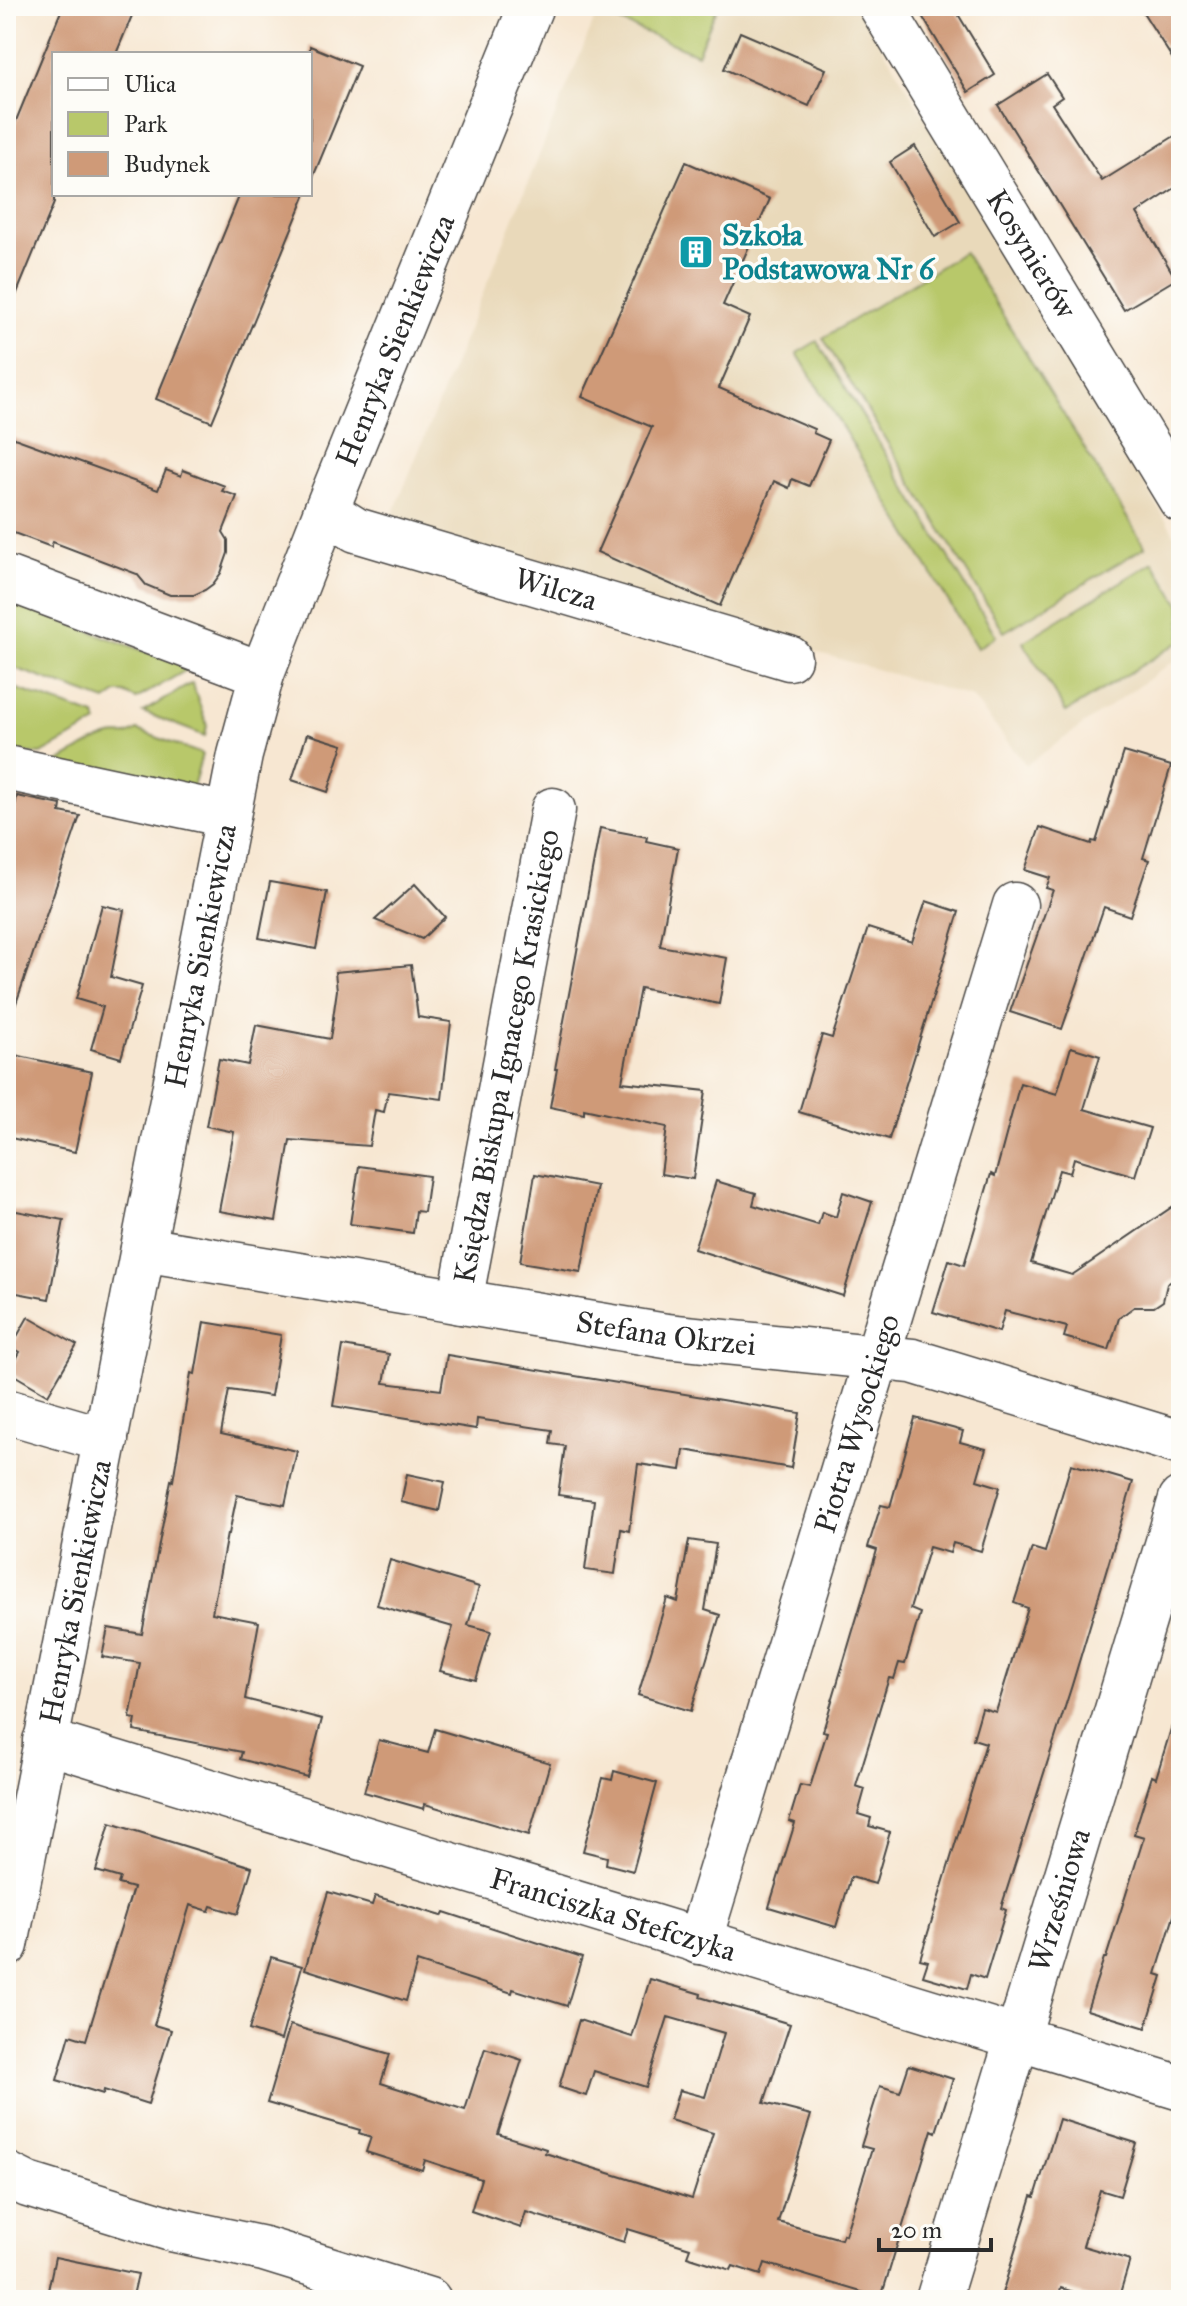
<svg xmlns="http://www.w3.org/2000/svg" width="1187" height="2306" font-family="'IM FELL Great Primer',serif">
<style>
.built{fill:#e9d9ba}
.green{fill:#b8c86a;stroke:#727a4a;stroke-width:2}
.building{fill:#cf9a78}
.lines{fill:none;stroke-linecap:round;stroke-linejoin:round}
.minor-casing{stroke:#4a4744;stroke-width:47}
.minor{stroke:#fff;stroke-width:44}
.labels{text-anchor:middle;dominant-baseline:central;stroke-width:7;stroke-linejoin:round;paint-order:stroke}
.culture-label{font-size:30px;font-weight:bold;fill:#0d838f;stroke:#fdfcf7;text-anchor:start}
.street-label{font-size:30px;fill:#2b2b2b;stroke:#fdfcf7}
</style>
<rect width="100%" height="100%" fill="#fdfcf7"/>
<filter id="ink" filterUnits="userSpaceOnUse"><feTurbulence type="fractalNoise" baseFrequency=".0125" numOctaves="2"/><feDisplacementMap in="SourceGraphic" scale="16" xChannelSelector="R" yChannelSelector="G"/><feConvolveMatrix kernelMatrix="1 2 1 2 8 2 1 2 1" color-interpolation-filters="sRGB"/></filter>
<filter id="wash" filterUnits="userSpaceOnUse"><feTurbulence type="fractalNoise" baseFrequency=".006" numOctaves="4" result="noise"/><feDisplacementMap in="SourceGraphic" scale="32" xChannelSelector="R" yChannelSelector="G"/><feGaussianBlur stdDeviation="1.8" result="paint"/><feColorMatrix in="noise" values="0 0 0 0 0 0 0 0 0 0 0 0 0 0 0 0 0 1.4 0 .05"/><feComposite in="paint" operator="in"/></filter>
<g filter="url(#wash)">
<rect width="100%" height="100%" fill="#f7e7d2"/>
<polygon class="built" points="600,6 858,6 1181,545 1181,656 1026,765 972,697 387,529"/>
<g class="green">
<polygon points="606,6 718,6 697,54 602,14"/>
<polygon points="964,252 1145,547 1004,632 823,338"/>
<polygon points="817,341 996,636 977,648 797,353"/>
<polygon points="1153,562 1181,606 1181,641 1066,712 1023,642"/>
<polygon points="6,600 190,668 136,699 124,693 117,693 106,701 6,665"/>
<polygon points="192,683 207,725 205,736 143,712"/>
<polygon points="6,685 95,716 97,723 41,754 6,752"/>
<path d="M137 730 202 754 192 791 53 765C70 756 88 743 107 737 119 732 123 740 137 730Z"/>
</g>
<g id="blocks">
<g class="building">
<polygon points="63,6 136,6 116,54 54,54 54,203 7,317 6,145"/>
<polygon points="916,6 953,6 995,75 968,92"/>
<polygon points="1139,6 1181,6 1181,72"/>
<polygon points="740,32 826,69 809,106 724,69"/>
<polygon points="310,46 359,66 311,182 310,182"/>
<polygon points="1047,74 1062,97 1052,104 1102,181 1181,132 1181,184 1137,213 1176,279 1124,310 998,105"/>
<polygon points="915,146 960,222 935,237 890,162"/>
<polygon points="686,162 770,199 723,305 750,317 719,388 814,429 813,433 829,440 809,486 792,479 789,488 774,481 720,606 597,552 652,427 582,397"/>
<polygon points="240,194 306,194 212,422 156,399"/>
<polygon points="6,435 158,490 166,470 181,476 183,470 225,486 222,491 237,496 223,532 228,540 228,553 221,573 213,584 205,590 194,595 170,595 146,585 137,574 53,542 51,547 6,530"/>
<polygon points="307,734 343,745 328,792 292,780"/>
<polygon points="1124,752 1171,766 1143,858 1149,860 1130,916 1104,907 1062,1029 1010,1012 1053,890 1046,888 1050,878 1025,870 1040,827 1091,844 1092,841 1096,842"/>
<polygon points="17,796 61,805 60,812 80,816 11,1018 6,1018 6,853"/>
<polygon points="600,828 647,837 646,841 678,848 660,946 727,958 719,1004 640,988 622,1082 706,1091 693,1179 661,1174 667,1127 584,1109 584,1114 550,1107 557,1069 555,1069"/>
<polygon points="270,882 327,892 316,949 259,938"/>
<polygon points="415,884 445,917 422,939 375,920"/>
<polygon points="926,901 959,912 889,1139 799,1112 822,1035 832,1038 868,928 912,942"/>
<polygon points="102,905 124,910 111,977 142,986 121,1058 91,1049 103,1007 76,999"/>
<polygon points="411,965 418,1017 451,1022 442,1099 388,1092 384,1112 375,1110 369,1146 290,1140 276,1221 219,1211 234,1132 206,1126 219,1059 248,1065 256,1025 330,1039 337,990 335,972"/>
<polygon points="1071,1047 1100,1056 1084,1109 1150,1128 1135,1176 1074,1158 1070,1173 1059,1170 1031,1263 1072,1275 1181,1201 1181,1275 1167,1284 1163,1301 1154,1307 1134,1307 1119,1318 1109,1350 1064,1337 1067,1327 1005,1311 999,1332 933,1312 949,1260 964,1265 991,1174 995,1176 1020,1083 1057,1094"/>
<polygon points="6,1053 92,1072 75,1152 6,1137"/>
<polygon points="359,1166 429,1176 424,1212 416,1211 413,1233 350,1224"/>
<polygon points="535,1174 597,1186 581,1272 520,1262"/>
<polygon points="716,1181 756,1193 753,1205 818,1225 822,1212 836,1217 843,1192 872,1202 843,1296 694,1249"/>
<polygon points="6,1209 64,1220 49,1299 6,1291"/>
<polygon points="28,1317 77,1345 48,1395 9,1372 20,1352 11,1347"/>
<polygon points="204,1322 281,1335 271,1396 229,1390 221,1434 297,1451 285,1505 237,1495 229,1534 227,1534 212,1613 259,1622 245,1699 322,1719 307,1777 240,1759 242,1752 134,1731 136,1719 130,1718 140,1663 102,1657 108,1628 142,1634 171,1480 173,1481 191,1373 195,1374"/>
<polygon points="343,1346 389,1354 384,1383 441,1390 447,1355 800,1413 791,1468 684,1450 681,1470 638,1464 629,1531 621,1529 615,1574 585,1570 594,1500 558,1495 565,1446 550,1444 552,1430 477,1419 476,1429 333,1406"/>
<polygon points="915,1418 963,1431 960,1442 986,1449 977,1480 1000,1487 981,1551 953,1543 950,1553 929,1547 910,1609 920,1613 905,1664 899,1663 894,1679 889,1678 856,1786 865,1789 858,1814 871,1818 869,1826 890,1832 875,1884 851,1877 836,1927 769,1907 795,1823 789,1821 800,1785 810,1787 827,1732 823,1731 877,1550 868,1547 881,1505 890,1507"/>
<polygon points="1071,1464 1133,1482 1072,1685 1001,1908 1006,1910 985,1979 971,1974 967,1989 923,1976 928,1961 920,1959 986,1743 973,1739 982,1708 996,1712 1028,1608 1014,1603 1032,1548 1045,1552"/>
<polygon points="407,1474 445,1482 439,1511 401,1502"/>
<polygon points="689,1540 716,1544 705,1610 720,1615 691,1711 638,1695 667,1598 678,1602"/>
<polygon points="390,1560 479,1587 468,1625 491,1631 476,1680 440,1671 453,1627 377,1605"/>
<polygon points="1174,1719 1181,1720 1181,1893 1156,1974 1162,1976 1146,2028 1087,2010 1104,1958 1106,1958 1144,1837 1134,1834 1152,1776 1156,1778"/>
<polygon points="435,1729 550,1763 529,1835 425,1804 424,1809 364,1792 379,1740 428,1753"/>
<polygon points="614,1771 657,1783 633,1871 606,1864 607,1857 583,1851 603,1778 612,1780"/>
<polygon points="110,1823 252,1867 238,1914 211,1906 209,1911 190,1905 154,2025 171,2030 148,2104 104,2090 103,2094 57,2080 70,2035 86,2040 133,1888 118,1884 120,1878 96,1871"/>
<polygon points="328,1892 372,1905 375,1896 442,1916 444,1912 582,1957 567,2006 513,1989 512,1993 417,1962 406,2001 305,1969"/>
<polygon points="271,1957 302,1966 281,2040 249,2030"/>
<polygon points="650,1979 701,1994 700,1997 790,2024 764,2103 811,2115 778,2222 841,2239 843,2234 845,2235 872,2149 861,2146 880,2086 900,2092 909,2065 953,2079 936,2132 932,2130 881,2298 765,2263 761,2275 733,2266 731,2270 687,2256 690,2248 628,2229 624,2242 526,2212 521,2228 471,2211 481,2179 425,2160 422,2170 366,2152 371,2137 359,2133 360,2130 267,2103 290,2025 390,2054 381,2083 465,2110 485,2048 522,2060 498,2134 546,2149 545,2153 692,2199 713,2133 670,2120 679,2090 705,2097 724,2033 668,2017 646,2087 594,2071 586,2096 559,2087 579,2020 632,2037"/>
<polygon points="1059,2119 1136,2143 1120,2196 1100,2190 1083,2246 1130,2260 1118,2300 1099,2300 1061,2288 1058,2300 1000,2300 1032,2196 1035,2197"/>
<polygon points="55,2257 138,2274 132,2300 46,2300"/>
</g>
</g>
</g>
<g filter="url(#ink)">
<use href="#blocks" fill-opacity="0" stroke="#4a4744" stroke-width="2"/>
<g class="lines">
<g class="minor-casing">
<g id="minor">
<path id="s1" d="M881 6 1181 500"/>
<path id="s2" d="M326 511 356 530 789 658"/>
<polyline points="6,578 262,674"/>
<polyline points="6,768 227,815"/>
<path id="s3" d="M143 1249 666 1336 912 1361 1181 1443"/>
<path id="s4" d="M460 1302 553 810"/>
<polyline points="6,1411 106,1440"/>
<path id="s5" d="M45 1741 1181 2088"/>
<path id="s6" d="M699 1942 1015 905"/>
<path id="s7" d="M6 1945 240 755 262 674 326 511 531 6"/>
<polyline points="6,2174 28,2185 171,2229 264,2249 429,2300"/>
<path id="s8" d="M938 2300 1181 1499"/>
</g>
</g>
<use href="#minor" class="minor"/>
</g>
</g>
<defs>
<g id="building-square" transform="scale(1.8)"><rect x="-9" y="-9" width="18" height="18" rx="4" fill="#0f9aa8" stroke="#fdfcf7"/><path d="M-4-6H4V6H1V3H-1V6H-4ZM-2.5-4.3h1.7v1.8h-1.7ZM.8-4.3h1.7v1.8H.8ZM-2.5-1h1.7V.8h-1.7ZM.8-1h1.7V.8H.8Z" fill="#fff"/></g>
</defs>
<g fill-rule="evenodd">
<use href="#building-square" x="696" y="252"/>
</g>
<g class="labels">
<g class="culture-label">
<text x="722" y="235">Szkoła<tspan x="722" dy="34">Podstawowa Nr 6</tspan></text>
</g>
<g class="street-label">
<text stroke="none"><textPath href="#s1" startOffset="290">Kosynierów</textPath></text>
<text stroke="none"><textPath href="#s7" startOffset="1656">Henryka Sienkiewicza</textPath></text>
<text stroke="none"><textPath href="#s2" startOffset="244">Wilcza</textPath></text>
<text stroke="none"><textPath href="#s7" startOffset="1008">Henryka Sienkiewicza</textPath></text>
<text stroke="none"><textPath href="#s4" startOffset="250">Księdza Biskupa Ignacego Krasickiego</textPath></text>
<text stroke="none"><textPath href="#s3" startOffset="530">Stefana Okrzei</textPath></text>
<text stroke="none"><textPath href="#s6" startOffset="542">Piotra Wysockiego</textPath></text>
<text stroke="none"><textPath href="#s7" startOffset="360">Henryka Sienkiewicza</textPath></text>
<text stroke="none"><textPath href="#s8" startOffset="418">Wrześniowa</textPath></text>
<text stroke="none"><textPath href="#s5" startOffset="594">Franciszka Stefczyka</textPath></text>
</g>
</g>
<rect width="1187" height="2306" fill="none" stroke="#fdfcf7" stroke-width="32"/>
<rect x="52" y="52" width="260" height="144" fill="#fdfcf7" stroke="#a9a8a5" stroke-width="2"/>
<rect x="68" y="78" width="40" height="12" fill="#ffffff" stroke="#a9a8a5" stroke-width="2"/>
<text x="124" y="92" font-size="24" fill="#2b2b2b">Ulica</text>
<rect x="68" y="112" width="40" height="24" fill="#b8c86a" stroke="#a9a8a5" stroke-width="2"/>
<text x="124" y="132" font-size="24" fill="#2b2b2b">Park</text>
<rect x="68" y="152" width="40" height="24" fill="#cf9a78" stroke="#a9a8a5" stroke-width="2"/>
<text x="124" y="172" font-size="24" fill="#2b2b2b">Budynek</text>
<path d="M879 2238v12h112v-12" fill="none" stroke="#2b2b2b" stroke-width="4"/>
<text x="891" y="2238" font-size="24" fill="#2b2b2b" stroke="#fdfcf7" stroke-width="6" paint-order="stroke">20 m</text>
</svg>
